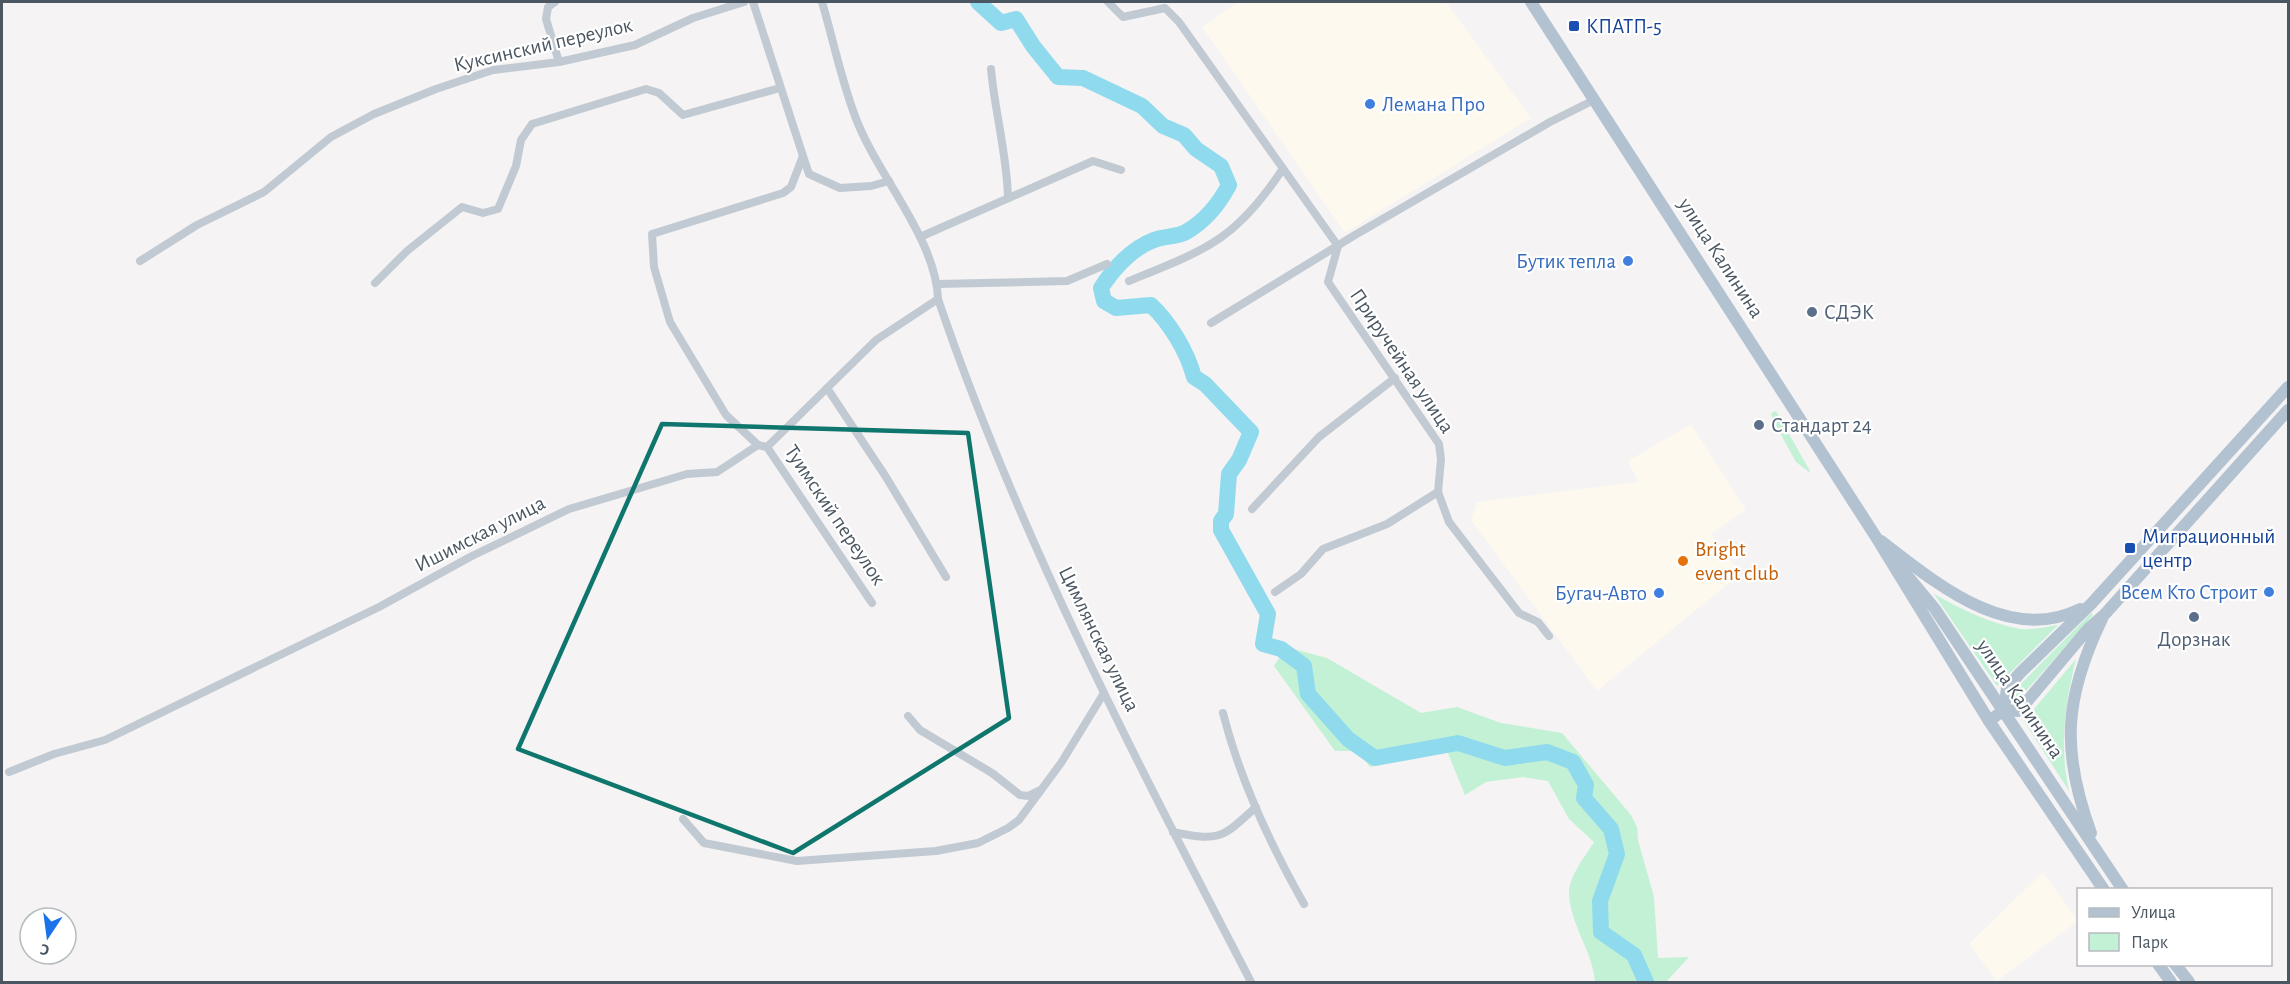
<svg xmlns="http://www.w3.org/2000/svg" width="2290" height="984" font-family="'Alegreya Sans',sans-serif">
<style>
.commercial{fill:#fdf9ef}
.green{fill:#c3f1d5}
.lines{fill:none;stroke-linecap:round;stroke-linejoin:round}
.river{stroke:#90daee;stroke-width:16}
.street{stroke:#c1cad2;stroke-width:8}
.primary{stroke:#b3c2d1;stroke-width:12}
.marked{fill:none;stroke:#0f766e;stroke-width:4.5;stroke-linejoin:round}
.transit-dot{fill:#1a4fb4;stroke:#fff;stroke-width:2}
.shop-dot{fill:#3f7fe0;stroke:#fff;stroke-width:2}
.service-dot{fill:#5c6f8a;stroke:#fff;stroke-width:2}
.food-dot{fill:#e8710a;stroke:#fff;stroke-width:2}
.labels{text-anchor:middle;dominant-baseline:central;stroke-width:4.5;stroke-linejoin:round;paint-order:stroke}
.transit-label{font-size:21px;fill:#164399;stroke:#fff;text-anchor:start}
.street-label{font-size:21px;fill:#4a5661;stroke:#fff}
.shop-label{font-size:21px;fill:#366cbe;stroke:#fff;text-anchor:end}
.service-label{font-size:21px;fill:#4e5e75;stroke:#fff;text-anchor:start}
.food-label{font-size:21px;fill:#c56008;stroke:#fff;text-anchor:start}
</style>
<rect width="100%" height="100%" fill="#f5f3f3"/>
<g class="commercial">
<polygon points="1238,2 1446,2 1531,118 1345,233 1202,27"/>
<polygon points="1691,424 1746,510 1711,534 1740,574 1597,691 1471,520 1477,502 1638,482 1628,461"/>
<polygon points="2043,872 2078,921 1997,981 1969,944"/>
</g>
<g class="green">
<polygon points="1776,411 1810,471 1809,472 1796,462 1773,420 1771,413"/>
<path d="M1934 594C1960 609 1991 624 2021 629 2033 630 2047 627 2058 625L1997 686Z"/>
<polygon points="2091,613 2093,615 2018,700 2013,701 2011,698 2013,692"/>
<path d="M1286 647 1327 658 1421 713 1457 707 1501 723 1562 733 1631 815 1637 827 1638 840 1654 897 1658 958 1689 957 1666 982H1595C1593 951 1570 925 1569 893 1569 876 1585 857 1594 842L1569 819 1548 781 1523 777 1486 782 1465 795 1447 751 1370 767 1358 751H1335L1274 666Z"/>
<path d="M2076 659C2065 704 2059 745 2069 791L2024 721Z"/>
</g>
<g class="lines">
<path class="river" d="M978 2 1001 23 1016 19 1033 46 1058 77 1083 78 1142 106 1163 126 1184 135 1196 149 1221 166 1229 185C1219 204 1205 221 1186 232 1177 237 1164 236 1154 240 1132 248 1113 269 1101 288L1104 301 1116 308 1151 305C1170 323 1187 351 1194 377L1205 384 1251 432 1239 460 1229 474 1226 514 1221 521V530L1268 614 1263 644 1281 649 1304 666 1308 694 1348 739 1375 758 1458 743 1505 758 1547 752 1573 762 1586 785 1584 798 1611 829 1617 854 1600 901 1601 932 1634 955 1646 982"/>
<g class="street">
<polyline points="555,2 548,7 546,19 559,62"/>
<polyline points="753,2 803,156"/>
<path d="M822 2C833 39 841 79 855 116 876 174 936 238 938 299 1019 537 1136 760 1251 982"/>
<polyline points="1108,2 1123,17 1165,8 1179,22 1338,246 1328,282 1439,444 1441,459 1438,492 1449,522 1519,613 1538,622 1549,636"/>
<path d="M991 69C995 113 1007 154 1008 198"/>
<polyline points="920,237 1093,161 1121,170"/>
<polyline points="140,261 197,225 264,192 331,137 374,114 436,89 493,70 559,62 635,45 693,18 744,2"/>
<path d="M1129 281C1205 250 1235 241 1282 170"/>
<polyline points="375,283 407,251 462,207 483,213 498,209 516,166 521,140 532,124 646,89 659,93 683,115 780,88"/>
<polyline points="938,284 1067,281 1107,264"/>
<polyline points="1211,323 1355,235 1550,122 1594,100"/>
<polyline points="827,388 886,477 946,577"/>
<polyline points="758,445 726,415 670,322 654,267 652,234 783,193 791,187 803,156 809,174 840,188 871,186 889,181"/>
<polyline points="767,447 872,603"/>
<polyline points="1252,509 1319,437 1395,378"/>
<polyline points="1275,592 1301,574 1323,549 1387,524 1438,492"/>
<path d="M1223 713C1240 780 1270 844 1304 904"/>
<polyline points="908,716 920,730 992,773 1020,795 1028,796 1038,791"/>
<polyline points="9,772 54,754 105,740 379,607 470,557 569,509 687,474 717,472 758,445 767,447 876,340 938,299"/>
<polyline points="683,819 704,843 797,861 936,851 978,843 1008,828 1019,820 1061,763 1104,693"/>
<path d="M1173 832C1220 842 1222 838 1256 807"/>
</g>
<g class="primary">
<polyline points="1531,2 1876,537 1989,721 2104,890"/>
<path d="M1881 541C1936 583 2008 645 2080 609"/>
<polyline points="1901,568 1935,609 2123,890"/>
<polyline points="2004,710 2007,688 2020,673 2092,603 2288,387"/>
<polyline points="1989,721 2004,710 2018,711 2024,705 2088,629 2105,614 2288,410"/>
<path d="M2091 833C2061 751 2064 698 2102 619"/>
<polyline points="2158,964 2171,982"/>
<polyline points="2175,964 2189,982"/>
</g>
</g>
<path class="marked" d="M662 424 968 433 1009 718 793 853 518 749Z"/>
<g class="transit-dot">
<rect x="1568" y="20" width="12" height="12" rx="3"/>
<rect x="2124" y="542" width="12" height="12" rx="3"/>
</g>
<g class="shop-dot">
<circle cx="1370" cy="104" r="6"/>
<circle cx="1628" cy="261" r="6"/>
<circle cx="2269" cy="592" r="6"/>
<circle cx="1659" cy="593" r="6"/>
</g>
<g class="service-dot">
<circle cx="1812" cy="312" r="6"/>
<circle cx="1759" cy="425" r="6"/>
<circle cx="2194" cy="617" r="6"/>
</g>
<circle class="food-dot" cx="1683" cy="561" r="6"/>
<g class="labels">
<g class="transit-label">
<text x="1586" y="26">КПАТП-5</text>
<text x="2142" y="536">Миграционный<tspan x="2142" dy="24">центр</tspan></text>
</g>
<g class="street-label">
<text transform="translate(543 45) rotate(-13)">Куксинский переулок</text>
<text transform="translate(1721 258) rotate(57)">улица Калинина</text>
<text transform="translate(1402 361) rotate(56)">Приручейная улица</text>
<text transform="translate(835 515) rotate(56)">Туимский переулок</text>
<text transform="translate(480 534) rotate(-27)">Ишимская улица</text>
<text transform="translate(1099 639) rotate(64)">Цимлянская улица</text>
<text transform="translate(2020 699) rotate(56)">улица Калинина</text>
</g>
<g class="shop-label">
<text x="1382" y="104" text-anchor="start">Лемана Про</text>
<text x="1616" y="261">Бутик тепла</text>
<text x="2257" y="592">Всем Кто Строит</text>
<text x="1647" y="593">Бугач-Авто</text>
</g>
<g class="service-label">
<text x="1824" y="312">СДЭК</text>
<text x="1771" y="425">Стандарт 24</text>
<text x="2194" y="639" text-anchor="middle">Дорзнак</text>
</g>
<g class="food-label">
<text x="1695" y="549">Bright<tspan x="1695" dy="24">event club</tspan></text>
</g>
</g>
<rect width="2290" height="984" fill="none" stroke="#4a5661" stroke-width="6"/>
<rect x="2077" y="888" width="195" height="78" fill="#ffffff" stroke="#b7bbc0" stroke-width="1.5"/>
<rect x="2089" y="908" width="30" height="9" fill="#b3c2d1" stroke="#b7bbc0" stroke-width="1.5"/>
<text x="2131" y="918" font-size="18" fill="#4a5661">Улица</text>
<rect x="2089" y="933" width="30" height="18" fill="#c3f1d5" stroke="#b7bbc0" stroke-width="1.5"/>
<text x="2131" y="948" font-size="18" fill="#4a5661">Парк</text>
<g transform="translate(48 936) rotate(193)"><circle r="28" fill="#ffffff" stroke="#b7bbc0" stroke-width="1.5"/>
<path d="M0-4.5L10 22L0 15L-10 22Z" fill="#1a73e8"/>
<text y="-9" font-size="16" font-weight="bold" text-anchor="middle" fill="#4a5661">С</text>
</g>
</svg>
